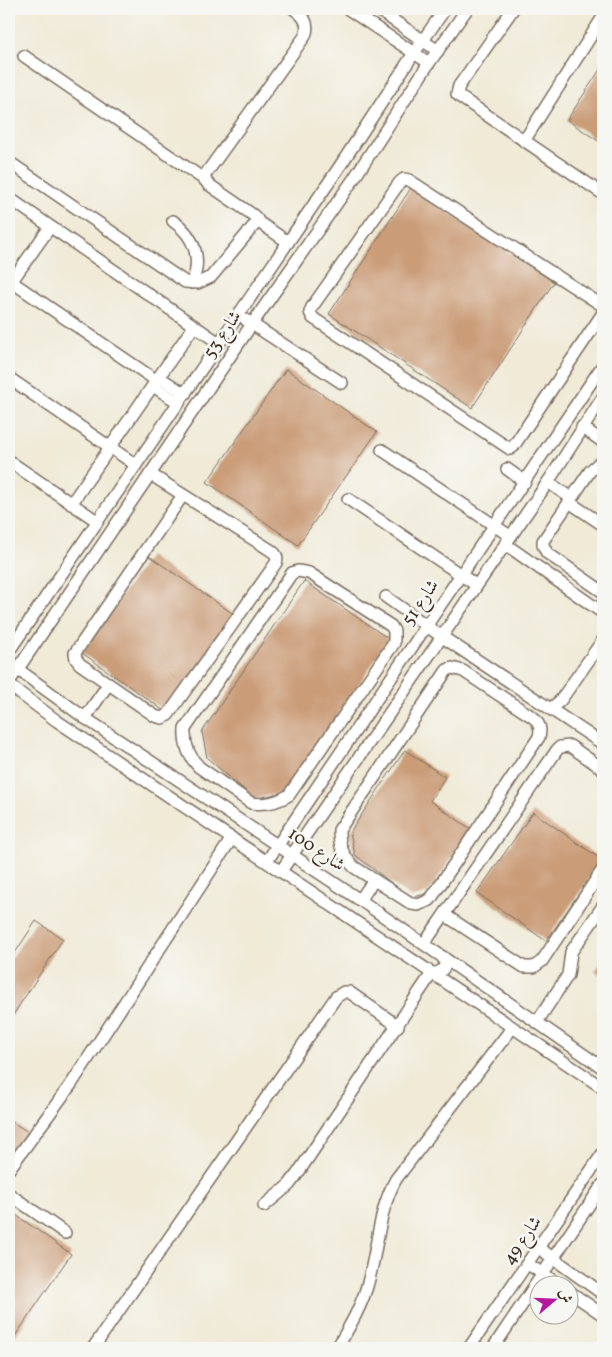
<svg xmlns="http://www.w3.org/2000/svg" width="612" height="1357" font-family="Vollkorn,Amiri,serif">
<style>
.building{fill:#ca9c78}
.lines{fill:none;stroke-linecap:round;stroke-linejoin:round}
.minor-casing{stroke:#7a6d5f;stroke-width:14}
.minor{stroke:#fff;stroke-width:11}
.labels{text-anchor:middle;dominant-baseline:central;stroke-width:5;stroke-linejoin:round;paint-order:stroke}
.street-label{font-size:18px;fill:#3b2a1e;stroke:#f6f6f2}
</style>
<rect width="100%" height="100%" fill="#f6f6f2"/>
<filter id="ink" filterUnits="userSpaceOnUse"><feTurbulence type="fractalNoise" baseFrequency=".02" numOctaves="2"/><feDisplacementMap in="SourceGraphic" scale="10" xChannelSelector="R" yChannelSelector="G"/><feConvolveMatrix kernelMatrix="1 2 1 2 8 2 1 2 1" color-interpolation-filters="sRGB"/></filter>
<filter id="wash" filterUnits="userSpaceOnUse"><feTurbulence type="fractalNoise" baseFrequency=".0096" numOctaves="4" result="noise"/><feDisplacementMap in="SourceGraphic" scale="20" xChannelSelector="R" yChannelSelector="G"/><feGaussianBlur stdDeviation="1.12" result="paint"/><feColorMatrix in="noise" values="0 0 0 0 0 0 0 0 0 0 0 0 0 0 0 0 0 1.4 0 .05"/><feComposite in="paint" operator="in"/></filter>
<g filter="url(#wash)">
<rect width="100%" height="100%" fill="#f0ead7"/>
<g id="blocks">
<g class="building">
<polygon points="603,65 603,144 567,120"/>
<polygon points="411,188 554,282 472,408 329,314"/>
<polygon points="286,369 377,432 298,545 207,482"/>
<polygon points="149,556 235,615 167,713 82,653"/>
<polygon points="304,581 389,639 287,791 255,799 207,758 202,732"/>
<polygon points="405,750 445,777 430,801 471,829 428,893 411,898 355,855 350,832"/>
<polygon points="533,812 602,860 546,941 477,893"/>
<polygon points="36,921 63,939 9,1021 9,962"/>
<polygon points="603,960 603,977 595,971"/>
<polygon points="9,1120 28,1132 9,1161"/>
<polygon points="9,1210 71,1254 9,1345"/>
</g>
</g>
</g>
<g filter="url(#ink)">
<use href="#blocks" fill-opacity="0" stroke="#7a6d5f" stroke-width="1"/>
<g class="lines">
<g class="minor-casing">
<g id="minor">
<polyline points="348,9 429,63"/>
<polyline points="377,9 438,51"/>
<polyline points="513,9 459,86 457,94 463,99 603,194"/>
<polyline points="24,56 205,180"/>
<polyline points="524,141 603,17"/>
<path d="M9 162 185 282 198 283 211 277 256 223 257 219 253 215 208 184 205 180V175L305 36C310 24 304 16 294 9"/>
<polyline points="9,198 219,343"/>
<path d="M173 221C195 236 202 259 192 283"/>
<polyline points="257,221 288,242"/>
<polyline points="9,280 157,381"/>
<polyline points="9,285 50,227"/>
<polyline points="603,306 409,180 404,179 400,182 312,307 310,312 313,318 510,449 513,447 603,313"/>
<polyline points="246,320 342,383"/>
<polyline points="159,377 185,394"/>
<polyline points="9,378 136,465"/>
<polyline points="153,386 179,403"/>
<polyline points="582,427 603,442"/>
<polyline points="382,450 510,536"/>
<polyline points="9,461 97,521"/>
<polyline points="603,463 598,464 590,471 543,541 543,545 547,553 603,592"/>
<polyline points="507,469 525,482"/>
<path d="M150 474 272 551C276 554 278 558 276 563L168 715 162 718 155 716 80 664 76 659 75 653 183 495"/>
<polyline points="548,482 571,498"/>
<polyline points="348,499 476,585"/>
<polyline points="569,502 603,525"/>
<polyline points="71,504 194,326"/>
<polyline points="505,544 603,613"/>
<path d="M298 571 309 573 391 626 394 631V643L289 795C276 803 265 805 251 803L199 767C188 756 184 744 185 729L292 573Z"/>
<polyline points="386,597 441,636 603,744"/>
<polyline points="9,651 338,169 414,53 445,9"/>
<polyline points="9,663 85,718 360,900 603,1068"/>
<path d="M452 668 463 671 534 718C540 725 541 729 539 737L430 900 418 905 412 904 354 867C343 856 339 846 339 830L447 670Z"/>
<polyline points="9,682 252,324 353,180 429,63 467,9"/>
<polyline points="9,685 57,721 603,1088"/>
<polyline points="550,709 560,701 603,640"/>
<polyline points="85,718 109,683"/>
<polyline points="267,861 603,365"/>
<polyline points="281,871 548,482 603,397"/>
<polyline points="360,900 374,880"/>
<polyline points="445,915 524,967 534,967 542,961 603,869"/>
<polyline points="424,944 557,750 560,747 570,746 603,769"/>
<polyline points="537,1022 568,975 571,952 603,906"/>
<polyline points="9,1169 72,1083 232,838"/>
<polyline points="9,1194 65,1233"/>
<path d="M264 1206 289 1185 298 1173 432 973C442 974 448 966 443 957"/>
<polyline points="539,1248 603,1294"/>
<polyline points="528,1264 558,1284"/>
<polyline points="570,1292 603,1315"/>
<polyline points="93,1348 336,997 344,992 349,992 398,1026"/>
<path d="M337 1348C350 1326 363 1304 369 1279 378 1245 379 1209 396 1179L512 1028"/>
<polyline points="469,1348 603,1153"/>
<polyline points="493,1348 603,1184"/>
</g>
</g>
<use href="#minor" class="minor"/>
</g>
</g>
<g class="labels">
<g class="street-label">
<text transform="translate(223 335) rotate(-56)">شارع 53</text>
<text transform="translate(421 603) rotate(-56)">شارع 51</text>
<text transform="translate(316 850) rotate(34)">شارع 100</text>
<text transform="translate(523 1241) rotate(-56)">شارع 49</text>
</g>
</g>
<rect width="612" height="1357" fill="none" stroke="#f6f6f2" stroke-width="30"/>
<g transform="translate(554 1300) rotate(71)"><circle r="24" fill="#f6f6f2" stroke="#aba49d"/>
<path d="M0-4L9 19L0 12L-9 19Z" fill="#b5179e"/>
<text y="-8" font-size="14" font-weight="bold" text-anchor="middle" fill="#3b2a1e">ش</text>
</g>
</svg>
